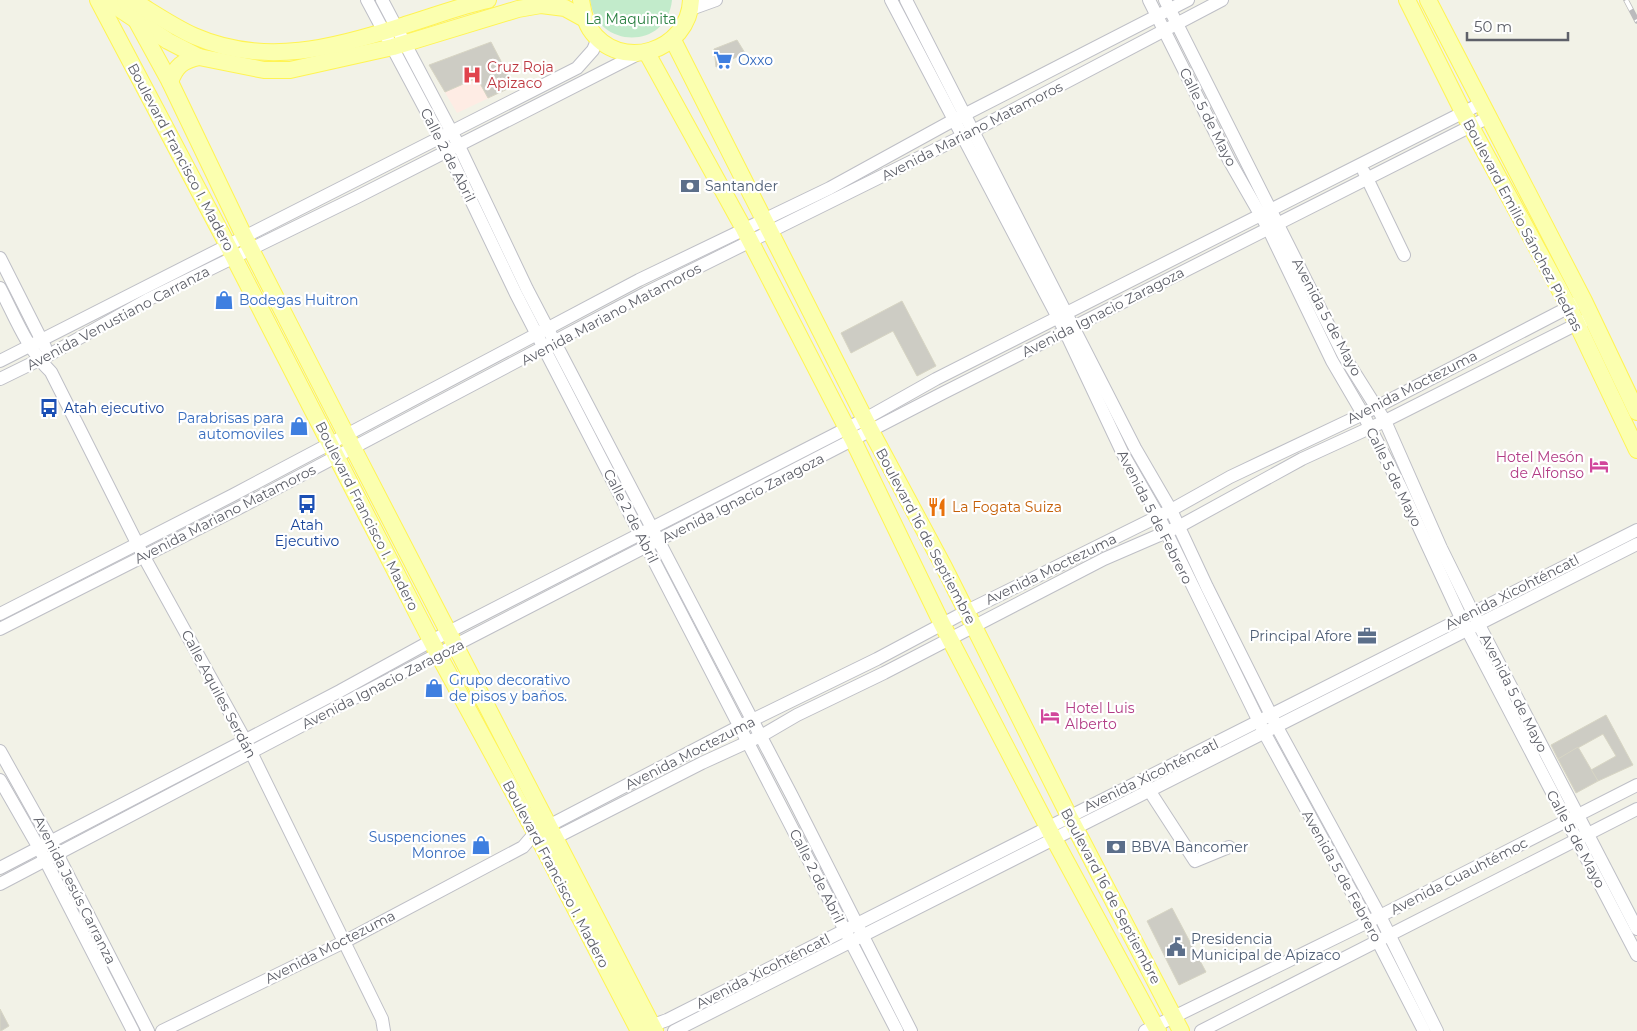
<svg xmlns="http://www.w3.org/2000/svg" width="1637" height="1031" font-family="Montserrat,sans-serif">
<style>
.medical{fill:#feece4}
.green{fill:#c2ebcb}
.building{fill:#cdccc4;stroke:#d7d5c4}
.lines{fill:none;stroke-linecap:round;stroke-linejoin:round}
.minor-casing{stroke:#bebfc6;stroke-width:14}
.major-casing{stroke:#fff453;stroke-width:18}
.minor{stroke:#fff;stroke-width:12}
.major{stroke:#fbffaf;stroke-width:16}
.rail-casing{stroke:#bababc;stroke-width:5.5}
.rail{stroke:#fff;stroke-width:4;stroke-dasharray:11;stroke-linecap:butt}
.labels{text-anchor:middle;dominant-baseline:central;stroke-width:4.5;stroke-linejoin:round;paint-order:stroke}
.park-label{font-size:14px;fill:#2b8142;stroke:#fff}
.shop-label{font-size:14px;fill:#366cbe;stroke:#fff;text-anchor:start}
.health-label{font-size:14px;fill:#be3a42;stroke:#fff;text-anchor:start}
.street-label{font-size:14px;fill:#5e6069;stroke:#fff}
.service-label{font-size:14px;fill:#4e5e75;stroke:#fff;text-anchor:start}
.transit-label{font-size:14px;fill:#164399;stroke:#fff;text-anchor:start}
.hotel-label{font-size:14px;fill:#b23c85;stroke:#fff;text-anchor:end}
.food-label{font-size:14px;fill:#c56008;stroke:#fff;text-anchor:start}
</style>
<rect width="100%" height="100%" fill="#f2f2e7"/>
<polygon class="medical" points="491,42 514,86 457,113 429,65"/>
<path class="green" d="M590 0H672C667 51 596 49 590 0Z"/>
<g class="building">
<polygon points="737,40 745,53 716,67 714,49"/>
<polygon points="491,42 514,86 488,98 477,78 445,92 429,65"/>
<polygon points="902,301 936,366 917,376 893,331 851,353 841,333"/>
<polygon points="1606,715 1633,765 1598,781 1591,770 1616,756 1603,734 1558,759 1551,745"/>
<polygon points="1578,747 1598,781 1576,793 1558,759"/>
<polygon points="1172,908 1206,972 1179,985 1147,921"/>
<polygon points="0,1009 9,1026 1,1031 0,1031"/>
</g>
<g class="lines">
<g class="minor-casing">
<g id="minor">
<polyline points="367,0 447,150 516,294 897,1031"/>
<polyline points="382,0 458,144 527,289 792,796 911,1031"/>
<polyline points="891,0 1065,331 1123,454 1158,515 1265,734 1368,922 1424,1031"/>
<polyline points="906,0 1135,448 1171,510 1207,587 1277,727 1380,916 1437,1031"/>
<polyline points="1149,0 1229,160 1268,228 1332,361 1363,414 1400,486 1461,618 1637,955"/>
<polyline points="1165,0 1344,356 1385,421 1441,548 1478,623 1637,929"/>
<polyline points="691,9 716,0"/>
<polyline points="1364,172 1404,255"/>
<polyline points="0,258 45,347"/>
<path d="M0 288C15 317 27 349 51 372L144 557 245 740 382 1019 384 1031"/>
<polyline points="0,361 577,68 593,50 598,38"/>
<polyline points="0,379 49,355 147,300 357,197 638,54"/>
<polyline points="0,614 233,495 639,280 830,188 952,121 1188,0"/>
<polyline points="0,629 239,508 646,293 973,131 1222,0"/>
<polyline points="0,751 51,842 148,1031"/>
<polyline points="0,780 39,848 133,1031"/>
<polyline points="1145,784 1195,861 1229,847"/>
<polyline points="547,842 702,763 761,736 797,715 884,673 1104,559 1178,527 1302,459 1385,421 1585,320"/>
<polyline points="0,868 340,691 431,641 865,419 936,379 1482,103"/>
<polyline points="0,884 438,654 943,393 1489,117"/>
<polyline points="645,1028 667,1020 1637,530"/>
<polyline points="162,1031 344,942 523,847 535,833 740,726 877,659 967,611 1171,510 1230,477 1363,414 1577,303"/>
<polyline points="674,1031 1637,544"/>
<polyline points="1145,1031 1380,916 1637,785"/>
<polyline points="1201,1031 1637,809"/>
</g>
</g>
<g class="major-casing">
<g id="major">
<polyline points="98,0 227,244 438,654 542,845 639,1031"/>
<polyline points="106,0 168,41 199,57 264,70 290,70 393,47 518,9 541,5 565,8 585,19"/>
<polyline points="125,0 170,82 244,236 353,448 655,1031"/>
<path d="M132 0C152 12 172 26 194 36 264 67 335 48 405 25 432 17 460 6 488 0"/>
<path d="M581 0C583 10 584 20 590 29 620 74 689 51 691 0"/>
<polyline points="1407,0 1463,112 1569,307 1637,450"/>
<polyline points="1428,0 1584,301 1637,412"/>
<polyline points="673,40 871,431 944,567 1069,816 1181,1031"/>
<polyline points="647,53 744,229 853,440 942,624 1054,839 1158,1031"/>
<path d="M170 82C176 66 182 61 199 57"/>
</g>
</g>
<use href="#minor" class="minor"/>
<use href="#major" class="major"/>
<g class="rail-casing">
<polyline id="rail" points="1626,0 1637,21"/>
</g>
<use href="#rail" class="rail"/>
</g>
<defs>
<g id="supermarket-bare" transform="scale(1.5)"><path d="M-6-5.5h2.5l.6 2H6L4.5 2H-2.5L-4.4-4H-6ZM-1.5 3.2a1.3 1.3 0 1 0 .1 0ZM3 3.2a1.3 1.3 0 1 0 .1 0Z" fill="#3f7fe0" stroke="#fff" stroke-width="2.5" paint-order="stroke"/></g>
<g id="hospital-bare" transform="scale(1.5)"><path d="M-5-5h3v3.5h4V-5h3V5h-3V1.5h-4V5h-3Z" fill="#e0444e" stroke="#fff" stroke-width="2.5" paint-order="stroke"/></g>
<g id="bank-bare" transform="scale(1.5)"><path d="M-6-4H6V4H-6ZM0-2.3a2.3 2.3 0 1 0 0 4.6a2.3 2.3 0 1 0 0-4.6Z" fill="#5c6f8a" stroke="#fff" stroke-width="2.5" paint-order="stroke"/></g>
<g id="shop-bare" transform="scale(1.5)"><path d="M-5-2.5h2.3a2.7 3.5 0 0 1 5.4 0H5L5.5 6h-11ZM-1.5-2.5h3a1.5 2.3 0 0 0-3 0Z" fill="#3f7fe0" stroke="#fff" stroke-width="2.5" paint-order="stroke"/></g>
<g id="bus-bare" transform="scale(1.5)"><path d="M-5-6H5V4H4V6H2V4H-2V6H-4V4H-5ZM-3.5-4V0h7V-4ZM-3.5 1.2v1.5H-2V1.2ZM2 1.2v1.5H3.5V1.2Z" fill="#1a4fb4" stroke="#fff" stroke-width="2.5" paint-order="stroke"/></g>
<g id="hotel-bare" transform="scale(1.5)"><path d="M-6-4.5h1.5V1H6V5H4.5V3h-9V5H-6ZM-4 0a1.8 1.8 0 1 1 3.6 0ZM.5 0V-2.5h3Q6-2.5 6 0Z" fill="#d1479c" stroke="#fff" stroke-width="2.5" paint-order="stroke"/></g>
<g id="restaurant-bare" transform="scale(1.5)"><path d="M-5-6h1v4h1v-4h1v4h1v-4h1v5L-1.5 .5V6h-2V.5L-5-1ZM5-6V6H3V1.5H1.5Q1.5-4 5-6Z" fill="#e8710a" stroke="#fff" stroke-width="2.5" paint-order="stroke"/></g>
<g id="office-bare" transform="scale(1.5)"><path d="M-6-3h4V-5.5h4V-3h4V5H-6ZM-1-4.5V-3h2v-1.5ZM-6 0V1H6V0Z" fill="#5c6f8a" stroke="#fff" stroke-width="2.5" paint-order="stroke"/></g>
<g id="civic-bare" transform="scale(1.5)"><path d="M-.6-6.5H3V-4.5H.6V-3L4-1V1h2V6H-6V1h2V-1L-.6-3ZM-1.2 2.5V6h2.4V2.5Z" fill="#5c6f8a" stroke="#fff" stroke-width="2.5" paint-order="stroke"/></g>
</defs>
<g fill-rule="evenodd">
<use href="#supermarket-bare" x="723" y="60"/>
<use href="#hospital-bare" x="472" y="75"/>
<use href="#bank-bare" x="690" y="186"/>
<use href="#shop-bare" x="224" y="300"/>
<use href="#bus-bare" x="49" y="408"/>
<use href="#shop-bare" x="299" y="426"/>
<use href="#hotel-bare" x="1599" y="465"/>
<use href="#bus-bare" x="307" y="504"/>
<use href="#restaurant-bare" x="937" y="507"/>
<use href="#office-bare" x="1367" y="636"/>
<use href="#shop-bare" x="434" y="688"/>
<use href="#hotel-bare" x="1050" y="716"/>
<use href="#shop-bare" x="481" y="845"/>
<use href="#bank-bare" x="1116" y="847"/>
<use href="#civic-bare" x="1176" y="947"/>
</g>
<g class="labels">
<g class="park-label">
<text x="631" y="19">La Maquinita</text>
</g>
<g class="shop-label">
<text x="738" y="60">Oxxo</text>
<text x="239" y="300">Bodegas Huitron</text>
<text x="284" y="418" text-anchor="end">Parabrisas para<tspan x="284" dy="16">automoviles</tspan></text>
<text x="449" y="680">Grupo decorativo<tspan x="449" dy="16">de pisos y baños.</tspan></text>
<text x="466" y="837" text-anchor="end">Suspenciones<tspan x="466" dy="16">Monroe</tspan></text>
</g>
<g class="health-label">
<text x="487" y="67">Cruz Roja<tspan x="487" dy="16">Apizaco</tspan></text>
</g>
<g class="street-label">
<text transform="translate(1208 117) rotate(63)">Calle 5 de Mayo</text>
<text transform="translate(972 131) rotate(-27)">Avenida Mariano Matamoros</text>
<text transform="translate(448 155) rotate(63)">Calle 2 de Abril</text>
<text transform="translate(181 157) rotate(62)">Boulevard Francisco I. Madero</text>
<text transform="translate(1523 225) rotate(62)">Boulevard Emilio Sánchez Piedras</text>
<text transform="translate(1103 312) rotate(-27)">Avenida Ignacio Zaragoza</text>
<text transform="translate(611 314) rotate(-28)">Avenida Mariano Matamoros</text>
<text transform="translate(1327 317) rotate(62)">Avenida 5 de Mayo</text>
<text transform="translate(118 318) rotate(-28)">Avenida Venustiano Carranza</text>
<text transform="translate(1412 387) rotate(-27)">Avenida Moctezuma</text>
<text transform="translate(1394 477) rotate(64)">Calle 5 de Mayo</text>
<text transform="translate(743 498) rotate(-27)">Avenida Ignacio Zaragoza</text>
<text transform="translate(225 514) rotate(-27)">Avenida Mariano Matamoros</text>
<text transform="translate(367 516) rotate(63)">Boulevard Francisco I. Madero</text>
<text transform="translate(631 516) rotate(63)">Calle 2 de Abril</text>
<text transform="translate(1155 517) rotate(63)">Avenida 5 de Febrero</text>
<text transform="translate(926 536) rotate(62)">Boulevard 16 de Septiembre</text>
<text transform="translate(1051 569) rotate(-26)">Avenida Moctezuma</text>
<text transform="translate(1512 592) rotate(-27)">Avenida Xicohténcatl</text>
<text transform="translate(383 684) rotate(-27)">Avenida Ignacio Zaragoza</text>
<text transform="translate(1514 693) rotate(63)">Avenida 5 de Mayo</text>
<text transform="translate(219 694) rotate(62)">Calle Aquiles Serdán</text>
<text transform="translate(690 753) rotate(-27)">Avenida Moctezuma</text>
<text transform="translate(1151 775) rotate(-26)">Avenida Xicohténcatl</text>
<text transform="translate(1576 839) rotate(62)">Calle 5 de Mayo</text>
<text transform="translate(556 874) rotate(62)">Boulevard Francisco I. Madero</text>
<text transform="translate(817 876) rotate(63)">Calle 2 de Abril</text>
<text transform="translate(1342 876) rotate(61)">Avenida 5 de Febrero</text>
<text transform="translate(1459 876) rotate(-27)">Avenida Cuauhtémoc</text>
<text transform="translate(75 890) rotate(63)">Avenida Jesús Carranza</text>
<text transform="translate(1111 896) rotate(62)">Boulevard 16 de Septiembre</text>
<text transform="translate(330 947) rotate(-27)">Avenida Moctezuma</text>
<text transform="translate(763 971) rotate(-27)">Avenida Xicohténcatl</text>
</g>
<g class="service-label">
<text x="705" y="186">Santander</text>
<text x="1352" y="636" text-anchor="end">Principal Afore</text>
<text x="1131" y="847">BBVA Bancomer</text>
<text x="1191" y="939">Presidencia<tspan x="1191" dy="16">Municipal de Apizaco</tspan></text>
</g>
<g class="transit-label">
<text x="64" y="408">Atah ejecutivo</text>
<text x="307" y="525" text-anchor="middle">Atah<tspan x="307" dy="16">Ejecutivo</tspan></text>
</g>
<g class="hotel-label">
<text x="1584" y="457">Hotel Mesón<tspan x="1584" dy="16">de Alfonso</tspan></text>
<text x="1065" y="708" text-anchor="start">Hotel Luis<tspan x="1065" dy="16">Alberto</tspan></text>
</g>
<g class="food-label">
<text x="952" y="507">La Fogata Suiza</text>
</g>
</g>
<path d="M1467 32v8h101v-8" fill="none" stroke="#5e6069" stroke-width="2.5"/>
<text x="1474" y="32" font-size="15" fill="#5e6069" stroke="#ffffff" stroke-width="4" paint-order="stroke">50 m</text>
</svg>
